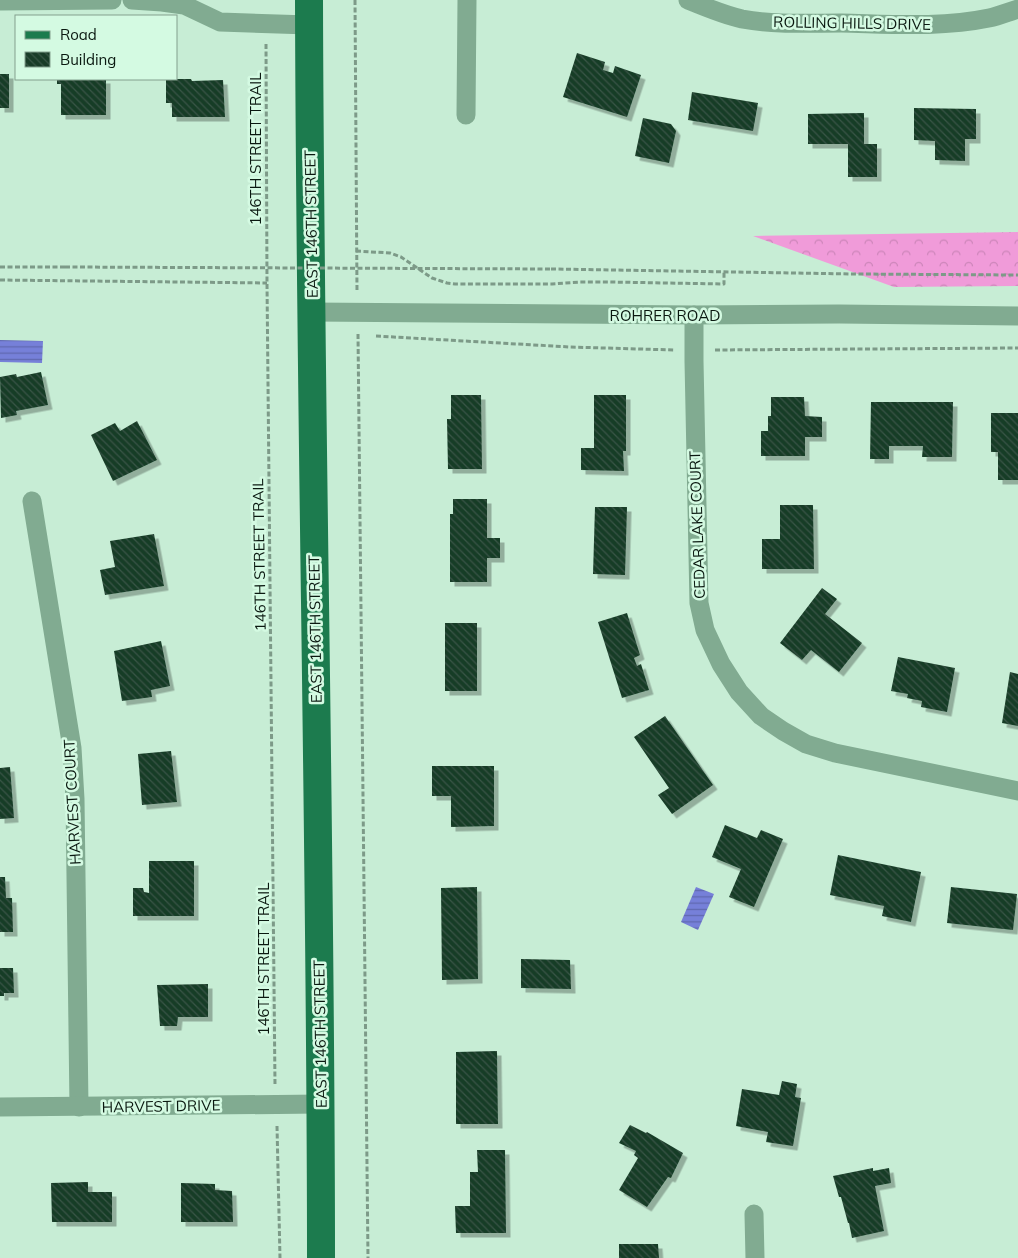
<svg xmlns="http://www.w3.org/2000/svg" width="1018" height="1258" font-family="Mulish,sans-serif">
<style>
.forest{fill:url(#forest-crowns)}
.water{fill:url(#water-rules)}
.building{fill:url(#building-back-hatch);filter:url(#shadow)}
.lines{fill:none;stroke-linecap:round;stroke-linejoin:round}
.path{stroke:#7d9a88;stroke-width:3;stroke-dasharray:5 2.5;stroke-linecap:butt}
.street{stroke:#81ab91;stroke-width:19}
.primary{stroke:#1c7b4e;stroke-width:28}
.path-bridge{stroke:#7d9a88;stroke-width:3;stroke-dasharray:5 2.5;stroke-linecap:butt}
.labels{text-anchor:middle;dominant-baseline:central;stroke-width:5;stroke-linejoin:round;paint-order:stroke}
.street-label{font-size:15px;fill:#0a1810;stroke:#d4fae2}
</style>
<defs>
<pattern id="forest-crowns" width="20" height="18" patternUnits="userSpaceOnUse" patternTransform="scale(1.25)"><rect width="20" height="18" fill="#f09bd9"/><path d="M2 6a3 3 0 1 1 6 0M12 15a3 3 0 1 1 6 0" fill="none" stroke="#cc85b9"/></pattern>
<pattern id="water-rules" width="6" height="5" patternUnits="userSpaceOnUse" patternTransform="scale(1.25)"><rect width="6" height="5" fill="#7680d9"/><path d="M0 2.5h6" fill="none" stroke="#5f68af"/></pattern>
<pattern id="building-back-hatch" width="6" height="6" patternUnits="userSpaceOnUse" patternTransform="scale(1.25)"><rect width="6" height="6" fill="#193c28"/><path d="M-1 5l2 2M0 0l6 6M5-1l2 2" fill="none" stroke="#385545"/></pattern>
<filter id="shadow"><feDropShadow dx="4.5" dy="4.5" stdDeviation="0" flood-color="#0004"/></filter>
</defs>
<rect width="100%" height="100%" fill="#c7edd5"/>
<polygon class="forest" points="1018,232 1018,286 894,287 753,236"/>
<g class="water">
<polygon points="0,340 43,341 42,363 0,362"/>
<polygon points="696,887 714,894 698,930 681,922"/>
</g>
<g class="building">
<polygon points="577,53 605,62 603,70 613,73 615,66 641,75 627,117 563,97"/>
<rect x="0" y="74" width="9" height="34"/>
<polygon points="57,79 106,79 106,115 61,115 61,84 57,84"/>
<polygon points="166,79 191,79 192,81 223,80 225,117 172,117 172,103 166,103"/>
<polygon points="692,92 758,103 753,131 688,120"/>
<polygon points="914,108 976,109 976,139 965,139 965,161 935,160 935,141 914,140"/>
<polygon points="864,113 864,144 877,144 877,177 848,177 848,144 808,144 808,114"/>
<polygon points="643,118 671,124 676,131 669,163 635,156"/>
<polygon points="41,372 48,405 16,411 17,415 1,418 0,377 16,374 17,377"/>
<polygon points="451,395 481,395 482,469 448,469 447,419 451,419"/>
<polygon points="594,395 626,395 626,451 623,451 624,471 581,470 581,448 594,448"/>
<polygon points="771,397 804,397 805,416 822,417 822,437 805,437 805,456 761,456 761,431 768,431 768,416 771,416"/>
<polygon points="871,402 953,402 952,457 922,457 923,446 889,446 889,459 870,459"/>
<polygon points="991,413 1018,413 1018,480 998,480 998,452 991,452"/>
<polygon points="137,421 157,460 113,481 91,435 115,423 120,431"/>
<polygon points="453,499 487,499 487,538 500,538 500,558 487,558 487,582 450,582 450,514 453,514"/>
<polygon points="780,505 813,505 814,569 762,569 762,539 780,539"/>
<polygon points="595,507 627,507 625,575 593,574"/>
<polygon points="154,534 164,586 105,595 100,570 115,567 110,541"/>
<polygon points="822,588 837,599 825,614 862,643 839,672 811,650 802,660 780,643"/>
<polygon points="627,613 640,655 634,658 637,666 641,664 649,690 622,698 598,622"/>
<rect x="445" y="623" width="32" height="68"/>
<polygon points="161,641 170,686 151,690 152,697 122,701 114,651"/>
<polygon points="898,657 955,668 947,712 921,707 922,701 907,698 908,694 891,691"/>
<polygon points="1010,672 1018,674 1018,726 1002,723"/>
<polygon points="665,716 713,785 672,814 658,795 669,788 634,737"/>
<polygon points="171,751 177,802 142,805 138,754"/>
<polygon points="432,766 494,766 494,826 451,827 451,796 432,796"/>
<polygon points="10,767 14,818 0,819 0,768"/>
<polygon points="725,825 757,838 761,830 783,839 754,907 729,897 741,869 712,857"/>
<polygon points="838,855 921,872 911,922 882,916 884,906 830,895"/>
<polygon points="149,861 194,861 194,916 133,916 133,888 143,888 144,892 149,893"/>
<polygon points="0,877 5,877 6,898 12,898 13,932 0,932"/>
<polygon points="477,887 478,979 442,980 441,888"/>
<polygon points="951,887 1017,894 1013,930 947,923"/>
<polygon points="521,959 570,960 571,989 521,988"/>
<polygon points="0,968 13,968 14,993 4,993 4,996 0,996"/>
<polygon points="208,984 208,1017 178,1017 177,1026 160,1026 157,985"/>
<polygon points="497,1051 498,1124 456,1124 456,1052"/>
<polygon points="782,1081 797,1084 795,1097 801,1098 793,1146 766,1142 768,1132 736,1126 742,1089 779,1095"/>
<polygon points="630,1125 646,1133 647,1132 683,1153 671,1178 668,1177 647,1207 619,1190 638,1158 634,1155 636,1151 619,1143"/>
<polygon points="477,1150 505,1150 506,1233 456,1233 455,1206 470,1206 470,1172 478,1172"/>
<polygon points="873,1168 873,1171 889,1168 891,1183 875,1186 884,1231 852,1238 849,1223 848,1223 841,1197 839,1197 833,1176"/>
<polygon points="88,1182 88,1192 112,1192 112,1222 52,1222 51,1183"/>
<polygon points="181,1183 215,1184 215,1190 232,1191 233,1222 181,1222"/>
<polygon points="619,1244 658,1244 659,1258 619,1258"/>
</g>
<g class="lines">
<g class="path">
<polyline points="355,0 357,292"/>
<polyline points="266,44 267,283 275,1085"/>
<polyline points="356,251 390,253 401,257 432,278 447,283 455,284 552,284 580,282 610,282 724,284 724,271"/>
<polyline points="0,267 65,267"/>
<polyline points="551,269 856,274 1018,275"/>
<polyline points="0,280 267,283"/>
<polyline points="358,334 368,1258"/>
<polyline points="376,336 570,347 674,350"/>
<polyline points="715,350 1018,348"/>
<polyline points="277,1126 280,1258"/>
</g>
<g class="street">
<polyline points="132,0 162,2 184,5 220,22 309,25"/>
<path d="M688 0C705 7 724 15 742 19 774 25 808 23 841 23 890 24 941 28 989 18 999 16 1008 12 1018 9"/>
<polyline points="0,1 112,0"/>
<polyline points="466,115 467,0"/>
<polyline points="311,312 694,315 839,314 1018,316"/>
<polyline points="694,315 694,361 699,603 705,630 721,664 739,692 761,716 783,731 806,744 835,753 1018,791"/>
<polyline points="32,501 72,748 75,799 79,1107"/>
<polyline points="0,1107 321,1104"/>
<polyline points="754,1214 755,1258"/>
</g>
<path class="primary" d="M309 0C310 419 321 839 321 1258"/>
<polyline class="path-bridge" points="65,267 551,269"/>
</g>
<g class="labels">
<g class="street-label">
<text transform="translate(852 23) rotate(1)">ROLLING HILLS DRIVE</text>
<text transform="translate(255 149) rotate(-90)">146TH STREET TRAIL</text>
<text transform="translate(311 224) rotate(-91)">EAST 146TH STREET</text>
<text x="665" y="315">ROHRER ROAD</text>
<text transform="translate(697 525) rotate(-92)">CEDAR LAKE COURT</text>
<text transform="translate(259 555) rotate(-91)">146TH STREET TRAIL</text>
<text transform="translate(315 629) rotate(-91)">EAST 146TH STREET</text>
<text transform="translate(72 802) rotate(-93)">HARVEST COURT</text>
<text transform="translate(263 959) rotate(-90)">146TH STREET TRAIL</text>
<text transform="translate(320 1034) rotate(-91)">EAST 146TH STREET</text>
<text transform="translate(161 1106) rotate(-1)">HARVEST DRIVE</text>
</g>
</g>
<rect x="15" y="15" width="162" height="65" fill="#d4fae2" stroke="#83a08e"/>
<rect x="25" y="31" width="25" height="8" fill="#1c7b4e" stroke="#83a08e"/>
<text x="60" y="40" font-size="15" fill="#0a1810">Road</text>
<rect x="25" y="52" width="25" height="15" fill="url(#building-back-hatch)" stroke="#83a08e"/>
<text x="60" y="65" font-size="15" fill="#0a1810">Building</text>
</svg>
